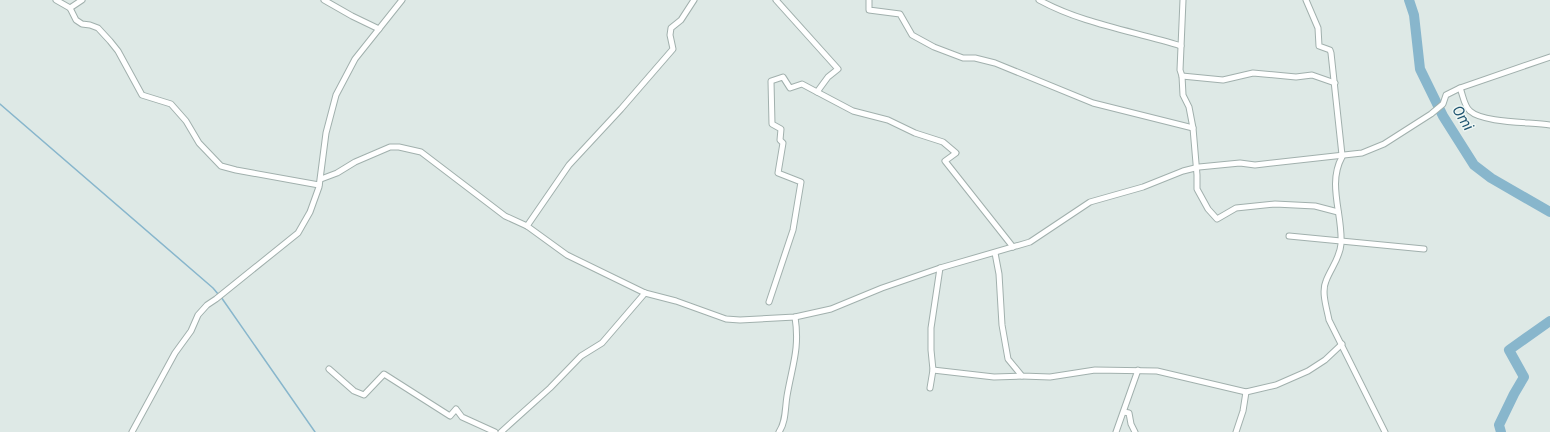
<svg xmlns="http://www.w3.org/2000/svg" width="1550" height="432" font-family="Roboto,sans-serif">
<style>
.lines{fill:none;stroke-linecap:round;stroke-linejoin:round}
.stream{stroke:#88b6cc;stroke-width:1.5}
.river{stroke:#88b6cc;stroke-width:10}
.minor-casing{stroke:#a1b0ad;stroke-width:7}
.minor{stroke:#fff;stroke-width:5}
.labels{text-anchor:middle;dominant-baseline:central;stroke-width:3;stroke-linejoin:round;paint-order:stroke}
.water-label{font-size:15px;font-style:italic;fill:#1e5470;stroke:#eef6f3}
</style>
<rect width="100%" height="100%" fill="#dee9e6"/>
<g class="lines">
<g class="stream">
<polyline points="0,104 213,288 218,294"/>
<polyline points="221,297 315,432"/>
</g>
<g class="river">
<polyline points="1409,0 1414,15 1420,69 1443,116 1474,165 1491,178 1550,212"/>
<polyline points="1501,432 1499,425 1514,394 1524,377 1509,350 1550,321"/>
</g>
<g class="minor-casing">
<g id="minor">
<polyline points="56,0 70,8 76,20 82,24 90,25 98,28 110,41 118,51 142,95 171,104 186,121 199,143 221,166 236,170 319,185"/>
<polyline points="324,0 352,16 379,29"/>
<polyline points="869,0 869,10 900,14 912,35 934,47 963,58 975,58 995,63 1093,103 1193,128"/>
<path d="M1039 0C1083 24 1133 31 1181 46"/>
<polyline points="1183,0 1180,70 1182,76 1183,95 1189,107 1193,128 1197,175 1197,189 1208,209 1217,219 1236,208 1275,204 1315,206 1338,212"/>
<polyline points="1306,0 1318,28 1319,46 1330,50 1331,53 1342,155"/>
<polyline points="70,8 82,0"/>
<polyline points="1182,76 1223,80 1253,73 1296,77 1312,75 1335,83"/>
<path d="M1460 88C1463 95 1464 106 1470 111 1483 123 1531 122 1550 125"/>
<polyline points="817,92 853,111 888,120 915,133 943,142 956,153 945,161 1013,247"/>
<path d="M1342 157C1327 184 1343 215 1341 244 1340 258 1331 268 1326 281 1321 292 1327 309 1329 320L1385 432"/>
<polyline points="321,179 337,173 355,162 390,147 399,147 421,152 505,216 527,226 567,255 645,293 676,301 726,319 740,320 795,317 831,309 882,288 940,268 1030,242 1090,202 1143,187 1183,171 1199,167 1240,163 1255,165 1362,153 1384,144 1431,114 1443,104 1446,95 1460,88 1550,57"/>
<polyline points="527,226 569,165 621,109 673,49 670,35 671,28 681,20 694,0"/>
<polyline points="1289,236 1424,249"/>
<polyline points="995,253 999,274 1002,325 1008,359 1022,376 1050,377 1095,370 1157,371 1246,392 1276,385 1308,371 1325,360 1342,344"/>
<polyline points="769,302 793,230 801,182 778,173 783,143 780,140 781,129 772,124 771,81 783,77 790,88 802,84 817,92 828,77 838,69 776,0"/>
<polyline points="329,369 354,391 364,395 384,374 450,416 456,409 462,417 495,432"/>
<polyline points="933,370 994,377 1022,376"/>
<polyline points="930,388 933,370 931,350 931,328 940,268"/>
<polyline points="1124,412 1129,413 1131,424 1135,432"/>
<polyline points="132,432 175,353 191,331 198,315 207,305 216,299 298,233 310,212 319,187 326,133 336,95 355,59 402,0"/>
<polyline points="501,432 550,388 581,356 602,343 645,293"/>
<path d="M779 432C786 422 785 408 787 396 792 366 800 349 795 317"/>
<polyline points="1116,432 1138,370"/>
<polyline points="1236,432 1243,411 1246,392"/>
</g>
</g>
<use href="#minor" class="minor"/>
</g>
<g class="labels">
<g class="water-label">
<text transform="translate(1463 118) rotate(58)">Omi</text>
</g>
</g>
</svg>
